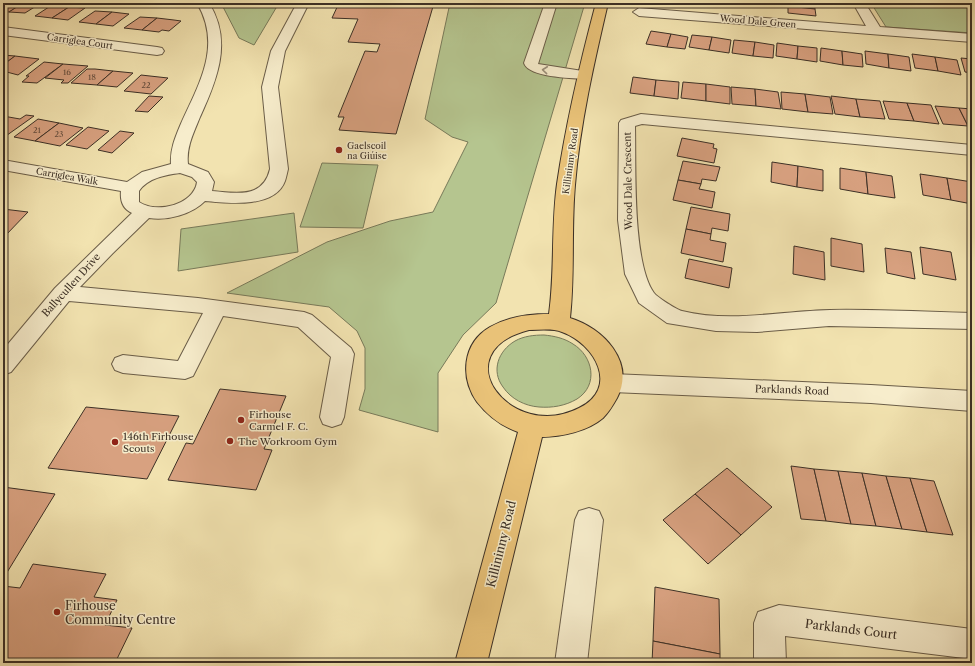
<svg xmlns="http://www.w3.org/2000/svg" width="975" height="666" font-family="'Libre Caslon Text',serif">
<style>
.green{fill:#b5c58f;stroke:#787a5a}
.building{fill:#d8a180;stroke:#3c3026}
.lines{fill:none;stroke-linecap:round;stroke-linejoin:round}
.minor-casing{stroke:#6a5d48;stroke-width:2}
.major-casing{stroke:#3c3026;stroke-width:2}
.minor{fill:#f7edcc;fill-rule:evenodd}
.major{fill:#e9c278;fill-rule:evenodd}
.oneway{stroke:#9a8e79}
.poi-dot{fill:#8f2418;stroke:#f7edcc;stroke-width:1.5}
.labels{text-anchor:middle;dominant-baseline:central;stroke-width:3;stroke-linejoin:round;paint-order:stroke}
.number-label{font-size:8px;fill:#634c3c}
.far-street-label{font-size:9px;fill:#3c3026;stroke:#f7edcc}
.far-poi-label{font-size:9px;fill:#3c3026;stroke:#f7edcc;text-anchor:start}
.street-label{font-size:10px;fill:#3c3026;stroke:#f7edcc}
.poi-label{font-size:10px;fill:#3c3026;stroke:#f7edcc;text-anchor:start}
.near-street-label{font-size:12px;fill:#3c3026;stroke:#f7edcc}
.near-poi-label{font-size:12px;fill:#3c3026;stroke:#f7edcc;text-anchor:start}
</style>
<rect width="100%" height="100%" fill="#f2e3b0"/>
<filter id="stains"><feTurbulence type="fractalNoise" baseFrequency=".005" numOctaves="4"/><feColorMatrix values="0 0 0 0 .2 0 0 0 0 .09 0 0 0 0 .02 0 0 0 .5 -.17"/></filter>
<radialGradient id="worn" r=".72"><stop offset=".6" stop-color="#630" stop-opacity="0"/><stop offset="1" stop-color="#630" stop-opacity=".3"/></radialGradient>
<g class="green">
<polygon points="221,3 279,3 254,45 239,38"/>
<polygon points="450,3 585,3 496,303 463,335 438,373 438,432 359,410 365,389 365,348 357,331 329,307 227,293 327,242 390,221 433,212 468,142 452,137 425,119"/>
<polygon points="871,3 972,3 972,33 886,27"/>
<polygon points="322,163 378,165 363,228 300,227"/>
<polygon points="294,213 298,252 178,271 181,229"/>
<path d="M544 335C554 336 564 338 573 344 593 356 599 385 577 399 565 406 552 408 539 407 525 406 511 399 503 387 491 371 498 351 515 341 524 336 534 335 544 335Z"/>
</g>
<g class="building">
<polygon points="3,3 23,3 9,12 3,11"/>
<polygon points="23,3 41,3 25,13 9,12"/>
<polygon points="339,3 434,3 396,134 339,130 344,117 338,117 365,51 377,52 380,44 348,42 358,19 332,18"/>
<polygon points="788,3 815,3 815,9 788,6"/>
<polygon points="52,5 69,7 52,18 35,16"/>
<polygon points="788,6 815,9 816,16 788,13"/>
<polygon points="69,7 85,8 68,20 52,18"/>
<polygon points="95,11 112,12 96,24 79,22"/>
<polygon points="112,12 129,14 113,26 96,24"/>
<polygon points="140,17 157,18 142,30 124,28"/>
<polygon points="157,18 174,20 181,21 169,31 162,30 159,32 142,30"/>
<polygon points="651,31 671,34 667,47 646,44"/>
<polygon points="671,34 688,37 685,49 667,47"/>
<polygon points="692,35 712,37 709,50 689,47"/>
<polygon points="712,37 731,40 729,53 709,50"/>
<polygon points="734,40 755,42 753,56 732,53"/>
<polygon points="755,42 774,45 773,58 753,56"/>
<polygon points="777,43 798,46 797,59 776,56"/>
<polygon points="798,46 817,48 817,62 797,59"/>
<polygon points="821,48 842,51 843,65 820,61"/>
<polygon points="842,51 862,54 863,67 843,65"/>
<polygon points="865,51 888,54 889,68 866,64"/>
<polygon points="888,54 909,57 911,71 889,68"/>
<polygon points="912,54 935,57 938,71 915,68"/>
<polygon points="3,55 15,56 3,65"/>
<polygon points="15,56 39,59 18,75 3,71 3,65"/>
<polygon points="935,57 957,60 961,75 938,71"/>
<polygon points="961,58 972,59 972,73 965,72"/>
<polygon points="44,62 63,64 37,83 22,82 29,76 26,76"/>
<polygon points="63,64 88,66 68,83 61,83 64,80 45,78"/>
<polygon points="87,69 95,69 113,71 97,85 71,83"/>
<polygon points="113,71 133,73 117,87 97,85"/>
<polygon points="141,75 168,78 151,94 124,91"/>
<polygon points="633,77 656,80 654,96 630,93"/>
<polygon points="656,80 679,82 678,99 654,96"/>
<polygon points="683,82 706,84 706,101 681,98"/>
<polygon points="706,84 730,87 730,104 706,101"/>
<polygon points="731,87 755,89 756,106 732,104"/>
<polygon points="755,89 778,92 781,109 756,106"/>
<polygon points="781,92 805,94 808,112 782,109"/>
<polygon points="805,94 830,97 833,114 808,112"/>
<polygon points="149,96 163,97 148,112 135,111"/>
<polygon points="831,96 856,99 860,117 835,114"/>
<polygon points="856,99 880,101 885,119 860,117"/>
<polygon points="883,101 907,103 914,121 889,119"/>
<polygon points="907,103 931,105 939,124 914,121"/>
<polygon points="935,106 959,108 968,126 943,124"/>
<polygon points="959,108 972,109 972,127 968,126"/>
<polygon points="26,115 34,116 3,138 3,116 20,119"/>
<polygon points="38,119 59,123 35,141 14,137"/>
<polygon points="59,123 83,128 60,146 35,141"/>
<polygon points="88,127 109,131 87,149 66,145"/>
<polygon points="120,131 134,133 112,153 98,150"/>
<polygon points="682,138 714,144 713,148 717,149 714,163 677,156"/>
<polygon points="683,161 720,167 716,181 702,179 701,184 678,180"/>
<polygon points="772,162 798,166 797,187 771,182"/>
<polygon points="798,166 823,170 823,191 797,187"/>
<polygon points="840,168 866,172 868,194 840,189"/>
<polygon points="866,172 892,176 895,198 868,194"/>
<polygon points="920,174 947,178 951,200 923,195"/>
<polygon points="947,178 972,182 972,204 951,200"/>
<polygon points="678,180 701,184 699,189 715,192 712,208 673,200"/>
<polygon points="691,207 730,214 728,231 712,228 711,234 686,229"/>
<polygon points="3,209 28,212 5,236 3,236"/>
<polygon points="686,229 711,234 710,240 726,243 723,262 681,253"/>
<polygon points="831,238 862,244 864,272 831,266"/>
<polygon points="794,246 824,252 825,280 793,274"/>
<polygon points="920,247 951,252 956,280 923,274"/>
<polygon points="885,248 911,252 915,279 887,273"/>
<polygon points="689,259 732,268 729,288 685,278"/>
<polygon points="220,389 286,396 264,449 272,450 256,490 168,480 186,443 193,444"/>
<polygon points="86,407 179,416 147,479 48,468"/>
<polygon points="791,466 814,469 826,521 801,519"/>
<polygon points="727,468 772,507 741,535 695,494"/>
<polygon points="814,469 838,471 851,524 826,521"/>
<polygon points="838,471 862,473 876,526 851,524"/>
<polygon points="862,473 886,476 902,529 876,526"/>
<polygon points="886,476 910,478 927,532 902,529"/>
<polygon points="910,478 934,481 953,535 927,532"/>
<polygon points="3,487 55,494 3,579"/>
<polygon points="695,494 741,535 708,564 663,520"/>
<polygon points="33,564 106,574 94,597 117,600 105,625 132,628 115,663 3,663 3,586 20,588"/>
<polygon points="655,587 719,599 720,654 653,641"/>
<polygon points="653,641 720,654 720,663 652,663"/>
</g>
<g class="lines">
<g class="minor-casing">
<g id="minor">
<path d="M197 3H209C233 41 217 80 200 117 194 132 186 147 188 164L208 172 214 182 212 191C236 193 263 199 270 169L262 87 271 51 297 3H309L285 51 278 87 288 169C287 173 286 178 285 181 275 209 227 203 205 201 192 214 168 221 149 218L113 253 80 287 198 298 304 312 312 315 351 348 354 354 344 417 341 424 332 427 323 424 320 417 331 357 298 327 223 316 193 376 185 379 123 373 115 370 112 364 115 358 123 355 178 361 203 313 69 301 11 372 3 375V350L55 288 132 213C123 209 120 201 121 191L3 170V160L127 182 142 172 171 164C170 150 175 138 180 126 198 85 223 47 197 3ZM180 173 192 177 197 182C194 205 156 214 139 202V191C148 178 165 175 180 173Z"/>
<path d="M545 3H557L538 64 589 72 591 75 589 78 584 79C570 78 528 77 524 63Z"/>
<polygon points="853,3 865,3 880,27 972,34 972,42 639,16 633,12 639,8 866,26"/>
<polygon points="3,27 157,47 162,48 164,51 162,54 157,55 3,35"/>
<path d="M641 114 972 145V155L642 124 635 126C636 165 632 263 654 293 657 297 677 310 682 311 730 323 781 311 830 310 877 309 925 312 972 313V329L829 326 757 332 716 331 667 323 639 303 625 274 618 220 619 123 621 120Z"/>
<polygon points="612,374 871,385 972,391 972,411 871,403 612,392 604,389 600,383 604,377"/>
<polygon points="589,508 599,511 603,520 587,663 555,663 575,520 579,511"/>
<polygon points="779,605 972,629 972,659 785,636 786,663 754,663 754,623 758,612"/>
</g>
</g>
<g class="major-casing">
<path id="major" d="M596 3H608C594 63 580 124 575 185 571 229 575 274 570 318 603 328 636 362 617 398 613 405 609 412 603 418 588 431 561 437 542 437L487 663H455L518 432C501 426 488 416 477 402 460 378 462 343 490 327 507 317 528 314 549 314 555 271 551 227 557 184 566 123 580 63 596 3ZM529 330C540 330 552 328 562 332 595 344 620 388 579 408 510 443 442 352 529 330Z"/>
</g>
<use href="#minor" class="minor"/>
<use href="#major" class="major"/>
</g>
<defs><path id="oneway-chevron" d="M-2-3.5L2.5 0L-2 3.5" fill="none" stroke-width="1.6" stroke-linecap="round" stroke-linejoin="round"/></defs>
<use class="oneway" href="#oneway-chevron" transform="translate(545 70) rotate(-174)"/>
<g class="poi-dot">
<circle cx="339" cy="150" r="4"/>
<circle cx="241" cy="420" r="4"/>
<circle cx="230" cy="441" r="4"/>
<circle cx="115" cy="442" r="4"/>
<circle cx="57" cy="612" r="4"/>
</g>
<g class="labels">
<g class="number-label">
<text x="67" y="72">16</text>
<text x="92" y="77">18</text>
<text x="146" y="85">22</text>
<text x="37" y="130">21</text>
<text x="59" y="134">23</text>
</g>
<g class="far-street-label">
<text transform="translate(758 21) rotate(5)">Wood Dale Green</text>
<text transform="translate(80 41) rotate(8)">Carriglea Court</text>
<text transform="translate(570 161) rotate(-82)">Killininny Road</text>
<text transform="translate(67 176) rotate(10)">Carriglea Walk</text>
</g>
<g class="far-poi-label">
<text x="347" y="145">Gaelscoil<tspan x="347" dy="10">na Giúise</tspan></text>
</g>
<g class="street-label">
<text transform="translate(628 181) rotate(-91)">Wood Dale Crescent</text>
<text transform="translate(71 285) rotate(-48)">Ballycullen Drive</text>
<text transform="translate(792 390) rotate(2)">Parklands Road</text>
</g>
<g class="poi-label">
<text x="249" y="414">Firhouse<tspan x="249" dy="12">Carmel F. C.</tspan></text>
<text x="123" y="436">146th Firhouse<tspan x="123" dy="12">Scouts</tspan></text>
<text x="238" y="441">The Workroom Gym</text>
</g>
<g class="near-street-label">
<text transform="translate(501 544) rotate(-76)">Killininny Road</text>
<text transform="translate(851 629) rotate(7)">Parklands Court</text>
</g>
<g class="near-poi-label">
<text x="65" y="605">Firhouse<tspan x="65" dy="14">Community Centre</tspan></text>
</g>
</g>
<rect width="975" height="666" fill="none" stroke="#f2e3b0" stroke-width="16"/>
<rect x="4" y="4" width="967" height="658" fill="none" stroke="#3c3026" stroke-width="2"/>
<rect x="8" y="8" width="959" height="650" fill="none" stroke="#3c3026"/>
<rect width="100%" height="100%" filter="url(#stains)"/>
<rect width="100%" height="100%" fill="url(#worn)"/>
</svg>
